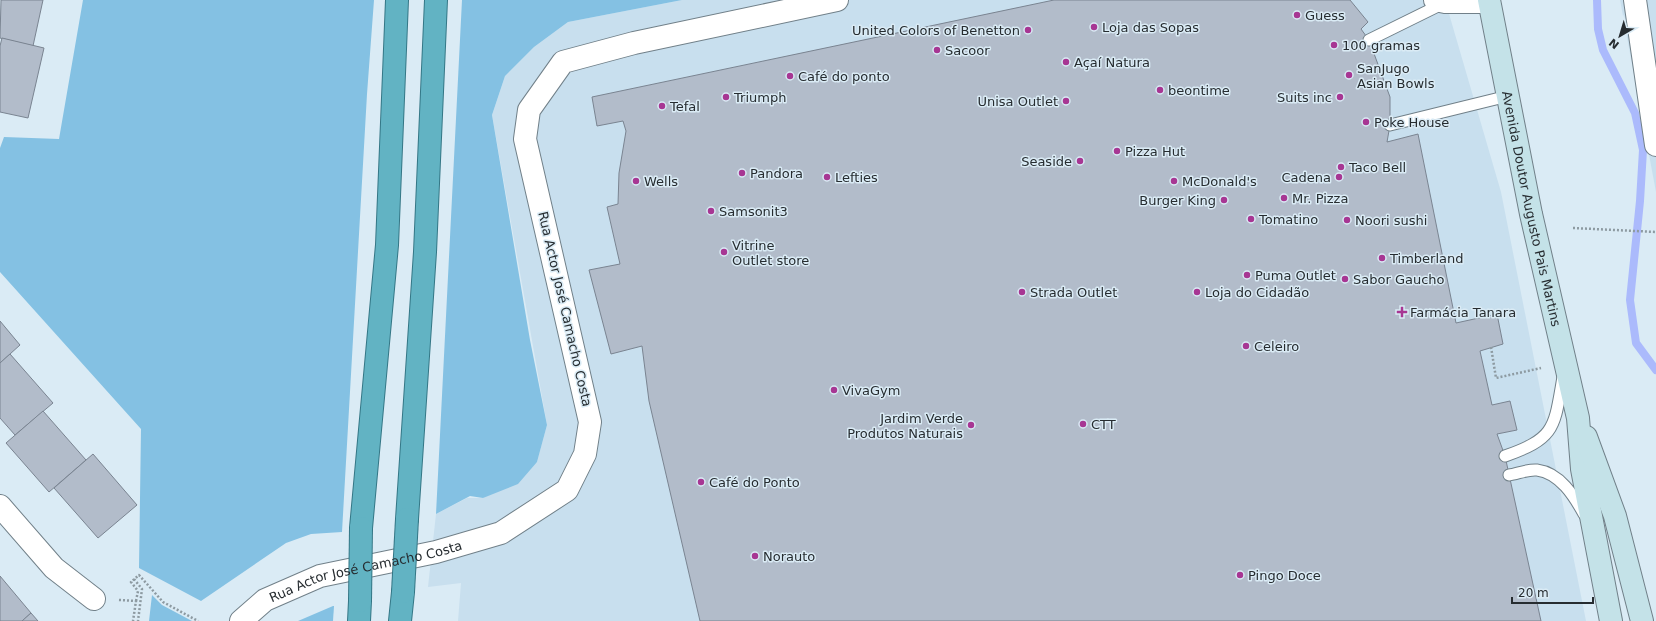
<svg xmlns="http://www.w3.org/2000/svg" width="1656" height="621" font-family="'DejaVu Sans',sans-serif">
<style>
.built{fill:#c8dfee}
.green{fill:#84c1e3}
.lines{fill:none;stroke-linecap:round;stroke-linejoin:round}
.stream{stroke:#abbafc;stroke-width:8}
.building{fill:#b2bcca;stroke:#7a8491}
.service-casing{stroke:#718089;stroke-width:13}
.minor-casing{stroke:#718089;stroke-width:24}
.secondary-casing{stroke:#718089;stroke-width:24}
.trunk-casing{stroke:#347786;stroke-width:24}
.path{stroke:#8d9aa1;stroke-width:2.5;stroke-dasharray:2 2;stroke-linecap:butt}
.service{stroke:#fff;stroke-width:11}
.minor{stroke:#fff;stroke-width:22}
.secondary{stroke:#c4e2e8;stroke-width:22}
.trunk{stroke:#62b3c3;stroke-width:22}
.trunk-bridge-casing{stroke:#347786;stroke-width:24;stroke-linecap:butt}
.trunk-bridge{stroke:#62b3c3;stroke-width:22}
.poi-dot{fill:#a73693;stroke:#daebf5;stroke-width:1.5}
.labels{text-anchor:middle;dominant-baseline:central;stroke-width:3;stroke-linejoin:round;paint-order:stroke}
.poi-label{font-size:13px;fill:#262c30;stroke:#daebf5;text-anchor:start}
.street-label{font-size:13px;fill:#262c30;stroke:#daebf5}
</style>
<rect width="100%" height="100%" fill="#daebf5"/>
<g class="built">
<polygon points="682,0 1445,0 1501,192 1586,621 458,621 461,583 428,587 436,514 467,498 483,498 537,462 547,425 492,115 505,76 534,47 568,22"/>
<polygon points="1620,0 1656,0 1656,192"/>
</g>
<g class="green">
<polygon points="83,0 374,0 367,94 342,532 311,534 286,543 201,601 139,568 141,429 0,272 0,148 4,137 59,139"/>
<polygon points="462,0 682,0 568,22 534,47 505,76 492,115 530,340 547,425 537,462 518,484 483,498 470,496 436,514"/>
<polygon points="152,595 162,605 192,621 149,621"/>
<polygon points="334,606 333,621 298,621 333,606"/>
</g>
<g class="lines">
<polyline class="stream" points="1597,0 1598,29 1603,50 1635,113 1643,150 1640,201 1630,300 1636,343 1656,370"/>
</g>
<g class="building">
<polygon points="1,0 43,0 33,46 0,38"/>
<polygon points="1054,0 1350,0 1368,22 1361,29 1369,40 1390,97 1390,125 1387,142 1418,134 1456,323 1497,314 1503,344 1480,351 1492,405 1510,401 1517,430 1497,434 1505,456 1541,621 700,621 649,401 642,346 611,354 589,270 620,264 607,207 618,204 619,173 626,131 623,121 597,126 592,97"/>
<polygon points="2,38 44,48 28,118 0,112 0,46"/>
<polygon points="0,321 20,345 0,363"/>
<polygon points="10,354 53,403 15,435 0,418 0,363"/>
<polygon points="43,411 86,460 49,492 6,443"/>
<polygon points="93,454 137,505 98,538 54,488"/>
<polygon points="0,576 31,613 22,621 0,621"/>
<polygon points="31,613 38,621 22,621"/>
</g>
<g class="lines">
<g class="service-casing">
<g id="service">
<polyline points="1369,40 1444,3"/>
<polyline points="1390,125 1508,96"/>
<path d="M1505 456C1556 438 1554 428 1563 377"/>
<path d="M1509 475C1517 474 1528 469 1537 470 1560 473 1574 496 1584 514"/>
</g>
</g>
<g class="minor-casing">
<g id="minor">
<polyline points="1435,0 1445,2 1489,2"/>
<polyline points="1635,0 1656,145"/>
<polyline points="0,506 54,568 94,599"/>
<path id="s1" d="M241 621 265 600 320 576 436 552 501 533 567 490 585 454 590 422 525 139 529 110 563 62 634 43 837 0"/>
</g>
</g>
<g class="secondary-casing">
<g id="secondary">
<path id="s2" d="M1489 0 1531 214 1578 418 1582 469 1611 621"/>
<polyline points="1586,437 1615,516 1642,621"/>
</g>
</g>
<g class="trunk-casing">
<g id="trunk">
<polyline points="407,519 425,252 436,0"/>
<polyline points="361,528 387,245 397,0"/>
<polyline points="359,621 360,601"/>
<polyline points="400,621 403,592"/>
</g>
</g>
<g class="path">
<polyline points="1573,228 1656,232"/>
<polyline points="1491,347 1496,378 1541,368"/>
<polyline points="134,579 142,589 138,621"/>
<polyline points="119,600 136,601 133,621"/>
<polyline points="136,601 138,591 131,582 139,575 163,602 198,621"/>
</g>
<use href="#service" class="service"/>
<use href="#minor" class="minor"/>
<use href="#secondary" class="secondary"/>
<use href="#trunk" class="trunk"/>
<g class="trunk-bridge-casing">
<g id="trunk-bridge">
<polyline points="403,592 407,519"/>
<polyline points="360,601 361,528"/>
</g>
</g>
<use href="#trunk-bridge" class="trunk-bridge"/>
</g>
<g class="poi-dot">
<circle cx="1297" cy="15" r="4"/>
<circle cx="1094" cy="27" r="4"/>
<circle cx="1028" cy="30" r="4"/>
<circle cx="1334" cy="45" r="4"/>
<circle cx="937" cy="50" r="4"/>
<circle cx="1066" cy="62" r="4"/>
<circle cx="1349" cy="75" r="4"/>
<circle cx="790" cy="76" r="4"/>
<circle cx="1160" cy="90" r="4"/>
<circle cx="726" cy="97" r="4"/>
<circle cx="1340" cy="97" r="4"/>
<circle cx="1066" cy="101" r="4"/>
<circle cx="662" cy="106" r="4"/>
<circle cx="1366" cy="122" r="4"/>
<circle cx="1117" cy="151" r="4"/>
<circle cx="1080" cy="161" r="4"/>
<circle cx="1341" cy="167" r="4"/>
<circle cx="742" cy="173" r="4"/>
<circle cx="827" cy="177" r="4"/>
<circle cx="1339" cy="177" r="4"/>
<circle cx="636" cy="181" r="4"/>
<circle cx="1174" cy="181" r="4"/>
<circle cx="1284" cy="198" r="4"/>
<circle cx="1224" cy="200" r="4"/>
<circle cx="711" cy="211" r="4"/>
<circle cx="1251" cy="219" r="4"/>
<circle cx="1347" cy="220" r="4"/>
<circle cx="724" cy="252" r="4"/>
<circle cx="1382" cy="258" r="4"/>
<circle cx="1247" cy="275" r="4"/>
<circle cx="1345" cy="279" r="4"/>
<circle cx="1022" cy="292" r="4"/>
<circle cx="1197" cy="292" r="4"/>
<path d="M1400 306h4v4h4v4h-4v4h-4v-4h-4v-4h4z"/>
<circle cx="1246" cy="346" r="4"/>
<circle cx="834" cy="390" r="4"/>
<circle cx="1083" cy="424" r="4"/>
<circle cx="971" cy="425" r="4"/>
<circle cx="701" cy="482" r="4"/>
<circle cx="755" cy="556" r="4"/>
<circle cx="1240" cy="575" r="4"/>
</g>
<g class="labels">
<g class="poi-label">
<text x="1305" y="15">Guess</text>
<text x="1102" y="27">Loja das Sopas</text>
<text x="1020" y="30" text-anchor="end">United Colors of Benetton</text>
<text x="1342" y="45">100 gramas</text>
<text x="945" y="50">Sacoor</text>
<text x="1074" y="62">Açaí Natura</text>
<text x="1357" y="68">SanJugo<tspan x="1357" dy="15">Asian Bowls</tspan></text>
<text x="798" y="76">Café do ponto</text>
<text x="1168" y="90">beontime</text>
<text x="734" y="97">Triumph</text>
<text x="1332" y="97" text-anchor="end">Suits inc</text>
<text x="1058" y="101" text-anchor="end">Unisa Outlet</text>
<text x="670" y="106">Tefal</text>
<text x="1374" y="122">Poke House</text>
<text x="1125" y="151">Pizza Hut</text>
<text x="1072" y="161" text-anchor="end">Seaside</text>
<text x="1349" y="167">Taco Bell</text>
<text x="750" y="173">Pandora</text>
<text x="835" y="177">Lefties</text>
<text x="1331" y="177" text-anchor="end">Cadena</text>
<text x="644" y="181">Wells</text>
<text x="1182" y="181">McDonald's</text>
<text x="1292" y="198">Mr. Pizza</text>
<text x="1216" y="200" text-anchor="end">Burger King</text>
<text x="719" y="211">Samsonit3</text>
<text x="1259" y="219">Tomatino</text>
<text x="1355" y="220">Noori sushi</text>
<text x="732" y="245">Vitrine<tspan x="732" dy="15">Outlet store</tspan></text>
<text x="1390" y="258">Timberland</text>
<text x="1255" y="275">Puma Outlet</text>
<text x="1353" y="279">Sabor Gaucho</text>
<text x="1030" y="292">Strada Outlet</text>
<text x="1205" y="292">Loja do Cidadão</text>
<text x="1410" y="312">Farmácia Tanara</text>
<text x="1254" y="346">Celeiro</text>
<text x="842" y="390">VivaGym</text>
<text x="963" y="418" text-anchor="end">Jardim Verde<tspan x="963" dy="15">Produtos Naturais</tspan></text>
<text x="1091" y="424">CTT</text>
<text x="709" y="482">Café do Ponto</text>
<text x="763" y="556">Norauto</text>
<text x="1248" y="575">Pingo Doce</text>
</g>
<g class="street-label">
<text stroke="none"><textPath href="#s2" startOffset="213">Avenida Doutor Augusto Pais Martins</textPath></text>
<text transform="translate(565 309) rotate(77)">Rua Actor José Camacho Costa</text>
<text stroke="none"><textPath href="#s1" startOffset="137">Rua Actor José Camacho Costa</textPath></text>
</g>
</g>
<g transform="translate(1620 36) rotate(218)" stroke="#daebf5" stroke-width="3" paint-order="stroke">
<path d="M0-3L7 15L0 10L-7 15Z" fill="#262c30"/>
<text y="-6" font-size="11" font-weight="bold" text-anchor="middle" fill="#262c30">N</text>
</g>
<path d="M1512 597v6h81v-6" fill="none" stroke="#262c30" stroke-width="2"/>
<text x="1518" y="597" font-size="12" fill="#262c30" stroke="#daebf5" stroke-width="3" paint-order="stroke">20 m</text>
</svg>
